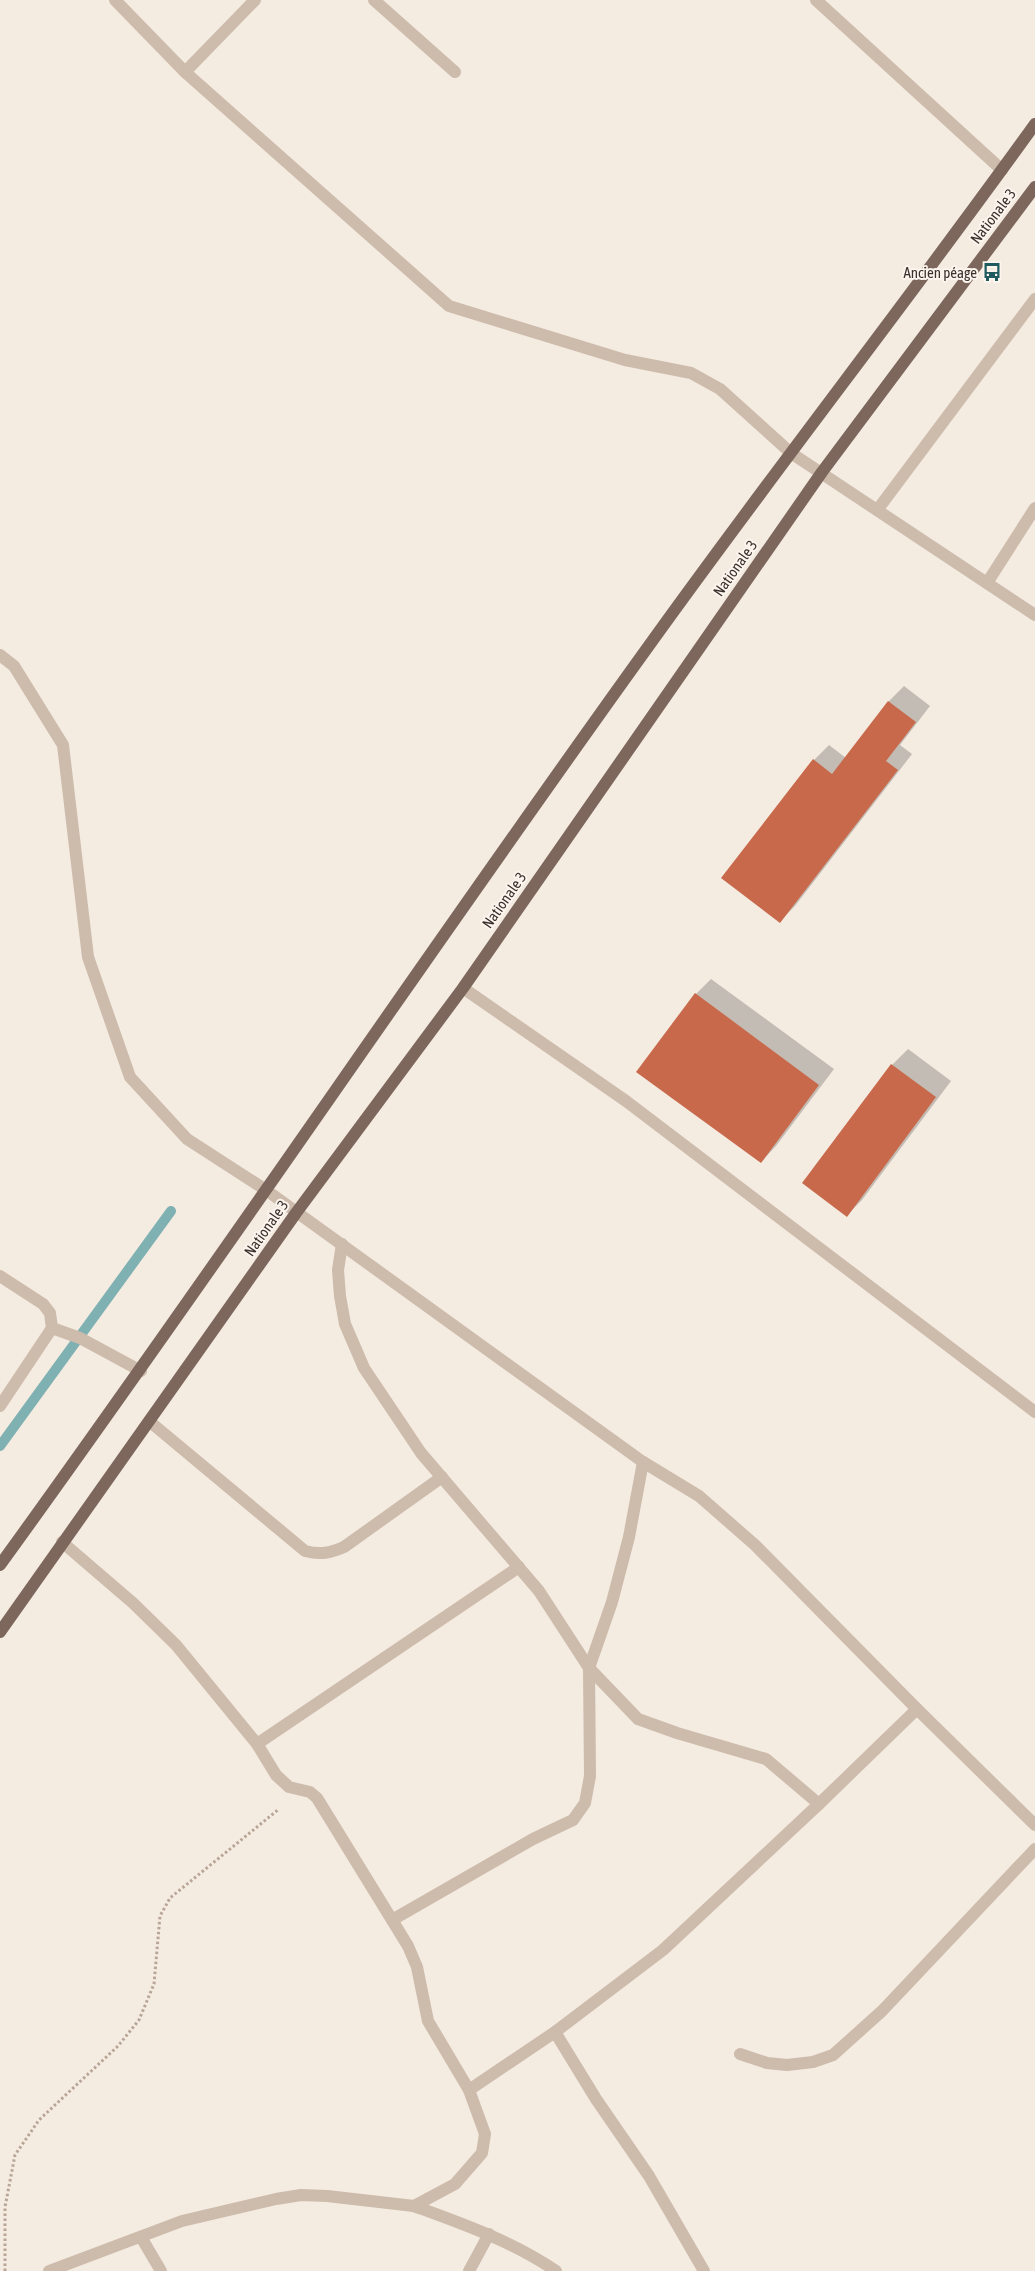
<svg xmlns="http://www.w3.org/2000/svg" width="1035" height="2271" font-family="'Asap Condensed',sans-serif">
<style>
.shadow{fill:#0003}
.lines{fill:none;stroke-linecap:round;stroke-linejoin:round}
.stream{stroke:#7fb0b2;stroke-width:10}
.building{fill:#c8694b}
.path{stroke:#b9a596;stroke-width:3;stroke-dasharray:2.5 2.5;stroke-linecap:butt}
.lane{stroke:#cdbbac;stroke-width:12}
.street{stroke:#cdbbac;stroke-width:12}
.primary{stroke:#7d675c;stroke-width:12}
.labels{text-anchor:middle;dominant-baseline:central;stroke-width:4;stroke-linejoin:round;paint-order:stroke}
.street-label{font-size:15px;fill:#3b302b;stroke:#fbf5ee}
.poi-label{font-size:15px;fill:#3b302b;stroke:#fbf5ee;text-anchor:end}
</style>
<rect width="100%" height="100%" fill="#f4ebe1"/>
<g class="shadow">
<polygon points="904,686 930,706 900,745 912,754 795,906 780,921 814,760 829,745 846,758 889,701"/>
<polygon points="711,979 834,1069 776,1146 761,1162 696,994"/>
<polygon points="908,1049 951,1081 862,1200 847,1215 804,1183 892,1065"/>
</g>
<g class="lines">
<polyline class="stream" points="0,1446 171,1211"/>
</g>
<g class="building">
<polygon points="888,701 916,722 886,761 898,770 780,923 721,878 813,759 832,774"/>
<polygon points="695,993 819,1085 761,1163 636,1072"/>
<polygon points="891,1064 936,1097 847,1217 802,1183"/>
</g>
<g class="lines">
<polyline class="path" points="5,2271 5,2207 15,2155 39,2120 118,2046 139,2020 154,1984 160,1916 170,1898 279,1809"/>
<polyline class="lane" points="0,655 14,666 63,745 88,957 130,1077 187,1139 266,1190"/>
<g class="street">
<polyline points="115,0 185,72 449,306 625,360 691,373 720,389 791,453 1035,615"/>
<polyline points="374,0 455,72"/>
<polyline points="816,0 1002,170"/>
<polyline points="185,72 255,0"/>
<polyline points="878,509 1035,299"/>
<polyline points="987,583 1035,508"/>
<polyline points="463,988 626,1101 1035,1412"/>
<polyline points="266,1190 643,1462 699,1496 755,1545 917,1709 1035,1825"/>
<polyline points="342,1244 338,1270 340,1296 345,1324 364,1368 421,1453 539,1591 589,1668 638,1719 677,1733 766,1759 819,1804"/>
<polyline points="0,1276 43,1304 50,1313 52,1328"/>
<polyline points="0,1406 52,1328 80,1338 141,1371"/>
<path d="M149 1421 305 1551C321 1555 330 1553 344 1547L442 1477"/>
<polyline points="257,1744 519,1567"/>
<polyline points="392,1920 533,1839 573,1820 585,1803 590,1776 589,1668 612,1602 629,1537 643,1462"/>
<polyline points="555,2032 596,2099 649,2176 704,2271"/>
<polyline points="740,2054 767,2063 787,2065 813,2062 833,2055 882,2011 1035,1849"/>
<polyline points="469,2090 555,2032 663,1950 819,1804 917,1709"/>
<path d="M414 2206C463 2224 512 2241 556 2271"/>
<polyline points="141,2237 161,2271"/>
<polyline points="49,2271 182,2221 276,2199 301,2195 327,2196 414,2206 455,2184 482,2153 485,2134 469,2090 428,2021 417,1967 408,1946 317,1798 310,1792 289,1787 276,1775 257,1744 176,1645 133,1603 62,1542"/>
<polyline points="469,2271 489,2234"/>
</g>
<g class="primary">
<path d="M0 1565C222 1259 432 946 653 640 778 466 910 298 1035 124"/>
<polyline points="0,1632 296,1213 463,988 822,472 1035,187"/>
</g>
</g>
<defs>
<g id="bus-bare" transform="scale(1.5)"><path d="M-5-6H5V4H4V6H2V4H-2V6H-4V4H-5ZM-3.5-4V0h7V-4ZM-3.5 1.2v1.5H-2V1.2ZM2 1.2v1.5H3.5V1.2Z" fill="#1f5a5e" stroke="#fbf5ee" stroke-width="2.5" paint-order="stroke"/></g>
</defs>
<g fill-rule="evenodd">
<use href="#bus-bare" x="992" y="272"/>
</g>
<g class="labels">
<g class="street-label">
<text transform="translate(993 216) rotate(-53)">Nationale 3</text>
<text transform="translate(735 568) rotate(-55)">Nationale 3</text>
<text transform="translate(504 900) rotate(-55)">Nationale 3</text>
<text transform="translate(266 1228) rotate(-55)">Nationale 3</text>
</g>
<g class="poi-label">
<text x="977" y="272">Ancien péage</text>
</g>
</g>
</svg>
